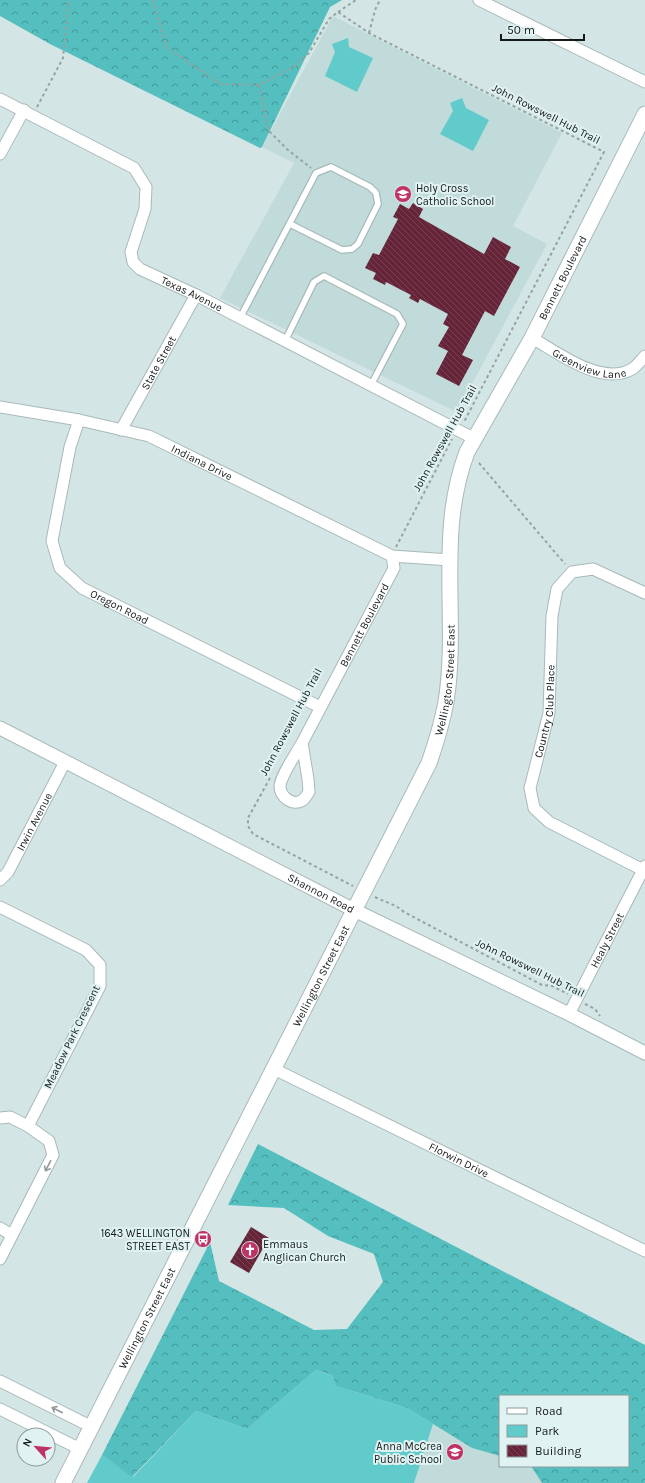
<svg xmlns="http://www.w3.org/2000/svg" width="645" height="1483" font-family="Karla,sans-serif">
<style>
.built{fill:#c0dbda}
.green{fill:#61caca}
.forest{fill:url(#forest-crowns)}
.building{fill:url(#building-back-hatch)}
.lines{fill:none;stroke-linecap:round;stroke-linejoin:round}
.service-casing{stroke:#a8b9b9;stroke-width:8}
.minor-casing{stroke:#a8b9b9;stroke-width:13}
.tertiary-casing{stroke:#a8b9b9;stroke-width:15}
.secondary-casing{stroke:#a8b9b9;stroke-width:17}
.path{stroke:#95a3a2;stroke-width:2;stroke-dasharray:3 3;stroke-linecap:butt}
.service{stroke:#fff;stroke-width:5.5}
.minor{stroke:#fff;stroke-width:11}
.tertiary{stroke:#fff;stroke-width:13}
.secondary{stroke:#fff;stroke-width:15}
.oneway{stroke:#959898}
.labels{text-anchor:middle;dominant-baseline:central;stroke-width:4;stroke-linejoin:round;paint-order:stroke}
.street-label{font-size:11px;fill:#141a1a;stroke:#e0f2f2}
.poi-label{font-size:11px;fill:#141a1a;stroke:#e0f2f2;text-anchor:start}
</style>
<defs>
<pattern id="forest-crowns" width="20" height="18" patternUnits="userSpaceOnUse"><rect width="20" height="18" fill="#54bfbe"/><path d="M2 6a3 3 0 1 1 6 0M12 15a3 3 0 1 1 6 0" fill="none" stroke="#449a9a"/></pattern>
<pattern id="building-back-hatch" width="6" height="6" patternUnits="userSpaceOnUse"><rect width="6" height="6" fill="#662439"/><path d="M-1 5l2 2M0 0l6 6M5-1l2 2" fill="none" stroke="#764253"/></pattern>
</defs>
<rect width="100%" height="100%" fill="#d3e5e4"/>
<g class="built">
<polygon points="333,16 562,133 513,226 547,244 457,412 220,298 294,163 262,147"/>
<polygon points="433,1424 472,1448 500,1456 500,1466 532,1466 542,1483 414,1483"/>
</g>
<g class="green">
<polygon points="348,38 349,47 373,58 357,92 325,76 335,52 332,44"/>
<polygon points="462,98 466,108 489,120 473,151 440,134 453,111 450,103"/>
<polygon points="316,1370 332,1375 336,1386 407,1408 433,1424 414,1483 87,1483 102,1455 133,1477 196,1411 247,1429"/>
</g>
<g class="forest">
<polygon points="0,0 342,0 330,7 262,147 260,148 50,44 0,16"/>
<polygon points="258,1144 645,1345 645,1483 542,1483 531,1466 628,1466 628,1396 500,1396 500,1456 472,1448 407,1408 336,1386 332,1375 316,1370 247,1429 196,1411 132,1477 102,1455 210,1242 219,1281 314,1330 347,1329 383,1282 374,1254 328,1236 284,1208 228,1205"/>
</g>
<g class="building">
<polygon points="413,203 423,209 419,217 484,254 493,237 511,247 505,259 520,267 494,316 485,311 462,355 473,360 459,386 436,374 448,351 438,346 449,327 443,324 448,314 420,299 418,303 409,298 411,295 386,282 385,285 373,279 376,273 365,268 373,253 379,255 398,219 393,217 400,204 409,209"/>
<polygon points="251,1227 269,1238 249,1273 230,1262"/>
</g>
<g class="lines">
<g class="service-casing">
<g id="service">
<polyline points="240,318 316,173 331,167 370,187 376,193 378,204 358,244 352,249 342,250 290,224"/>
<polyline points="285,341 314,282 324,276 397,314 403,324 371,385"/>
</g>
</g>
<g class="minor-casing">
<g id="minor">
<polyline points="479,0 645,82"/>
<path id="s1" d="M0 99 134 168 146 187 145 209 131 252 133 262 140 269 196 295 475 439"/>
<polyline points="0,154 24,110"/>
<path id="s2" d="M532 338C557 352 602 387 632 369 636 367 641 360 645 356"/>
<path id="s3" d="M0 407 79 420 149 436 392 556 450 560"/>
<path id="s4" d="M79 420 70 447 52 541 60 568 82 588 320 707"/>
<path id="s5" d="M121 430 196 295"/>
<path id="s6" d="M302 743C296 754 281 775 280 786 280 797 293 807 303 800 305 798 307 795 309 792L308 779 302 743 394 568 392 556"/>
<path id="s7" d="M643 870 549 822 534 808 530 788 549 713 552 616 557 589 572 572 593 569 645 593"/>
<path id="s8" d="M0 880 8 872 65 762"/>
<polyline points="0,907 86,950 100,965 100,986 28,1126"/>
<path id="s9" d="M569 1014 645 866"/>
<path id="s10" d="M274 1069 645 1251"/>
<polyline points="0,1118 10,1117 28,1126 49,1141 53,1155 0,1259"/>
<polyline points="0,1228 12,1235"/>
<polyline points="0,1381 92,1427"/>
<polyline points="0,1409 80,1449"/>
</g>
</g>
<g class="tertiary-casing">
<g id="tertiary">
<path id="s11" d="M0 728 354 910 569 1014 645 1053"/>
</g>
</g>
<g class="secondary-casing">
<g id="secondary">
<path id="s12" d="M63 1483 429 763C436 743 442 723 446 702 459 618 436 534 467 452L532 338 645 114"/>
</g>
</g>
<g class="path">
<polyline points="153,0 167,48 221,84 259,85 295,66 309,53 329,19 338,12 369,33 604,152 464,422"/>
<polyline points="338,12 356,0"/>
<polyline points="369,33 375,10 380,0"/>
<polyline points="259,85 268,130 288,150 311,168"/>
<polyline points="37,107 63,58 69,0"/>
<polyline points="479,463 565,564"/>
<polyline points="396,547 452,439"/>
<polyline points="270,778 248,818 248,826 253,834 353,886"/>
<path d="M375 897C386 903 394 903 404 912L542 985 552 986 568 994"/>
<polyline points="585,1004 595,1009 600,1016"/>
</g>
<use href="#service" class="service"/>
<use href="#minor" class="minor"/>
<use href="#tertiary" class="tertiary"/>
<use href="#secondary" class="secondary"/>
</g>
<defs><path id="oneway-shaft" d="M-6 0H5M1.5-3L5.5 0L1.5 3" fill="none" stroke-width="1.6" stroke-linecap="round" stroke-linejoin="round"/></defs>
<g class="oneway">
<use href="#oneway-shaft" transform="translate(48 1166) rotate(117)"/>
<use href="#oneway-shaft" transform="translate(57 1410) rotate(-153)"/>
</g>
<defs>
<g id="school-disc" transform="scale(0.9)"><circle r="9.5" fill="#bf3266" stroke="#e0f2f2"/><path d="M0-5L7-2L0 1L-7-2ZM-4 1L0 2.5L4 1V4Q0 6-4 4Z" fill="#fff"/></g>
<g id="bus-disc" transform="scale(0.9)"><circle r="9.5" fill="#bf3266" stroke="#e0f2f2"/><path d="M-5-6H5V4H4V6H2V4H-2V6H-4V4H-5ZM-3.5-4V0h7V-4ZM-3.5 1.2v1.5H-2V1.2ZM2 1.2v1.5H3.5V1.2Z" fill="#fff"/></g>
<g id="church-disc" transform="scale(0.9)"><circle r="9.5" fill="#bf3266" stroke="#e0f2f2"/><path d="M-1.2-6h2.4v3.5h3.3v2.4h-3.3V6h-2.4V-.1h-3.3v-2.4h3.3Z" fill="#fff"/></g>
</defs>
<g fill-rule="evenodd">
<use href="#school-disc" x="403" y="194"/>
<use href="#bus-disc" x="203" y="1239"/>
<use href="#church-disc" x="250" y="1250"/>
<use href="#school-disc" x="455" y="1452"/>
</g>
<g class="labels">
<g class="street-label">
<text transform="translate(546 114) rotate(27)">John Rowswell Hub Trail</text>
<text stroke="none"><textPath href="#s12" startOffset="1322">Bennett Boulevard</textPath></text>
<text stroke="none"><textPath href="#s1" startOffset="318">Texas Avenue</textPath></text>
<text stroke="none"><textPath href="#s2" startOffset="64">Greenview Lane</textPath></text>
<text stroke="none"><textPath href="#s5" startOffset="77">State Street</textPath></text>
<text transform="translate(445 438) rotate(-61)">John Rowswell Hub Trail</text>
<text stroke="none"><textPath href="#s3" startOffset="211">Indiana Drive</textPath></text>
<text stroke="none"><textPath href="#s4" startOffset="224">Oregon Road</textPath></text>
<text stroke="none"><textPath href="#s6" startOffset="274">Bennett Boulevard</textPath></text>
<text stroke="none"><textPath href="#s12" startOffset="893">Wellington Street East</textPath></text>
<text stroke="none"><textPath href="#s7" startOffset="225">Country Club Place</textPath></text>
<text transform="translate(291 722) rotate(-62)">John Rowswell Hub Trail</text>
<text stroke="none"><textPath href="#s8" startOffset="68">Irwin Avenue</textPath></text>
<text stroke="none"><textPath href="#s11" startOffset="361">Shannon Road</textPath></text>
<text stroke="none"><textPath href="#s9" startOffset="83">Healy Street</textPath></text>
<text transform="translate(530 968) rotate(26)">John Rowswell Hub Trail</text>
<text stroke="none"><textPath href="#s12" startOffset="569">Wellington Street East</textPath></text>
<text transform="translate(72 1037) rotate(-64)">Meadow Park Crescent</text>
<text stroke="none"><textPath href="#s10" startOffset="206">Florwin Drive</textPath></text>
<text stroke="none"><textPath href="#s12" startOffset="185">Wellington Street East</textPath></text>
</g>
<g class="poi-label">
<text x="416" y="188">Holy Cross<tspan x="416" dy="13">Catholic School</tspan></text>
<text x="190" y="1233" text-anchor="end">1643 WELLINGTON<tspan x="190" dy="13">STREET EAST</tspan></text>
<text x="263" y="1244">Emmaus<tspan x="263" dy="13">Anglican Church</tspan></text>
<text x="442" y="1446" text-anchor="end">Anna McCrea<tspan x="442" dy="13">Public School</tspan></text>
</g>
</g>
<rect x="499" y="1395" width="130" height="72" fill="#e0f2f2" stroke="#8e9c9c"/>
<rect x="507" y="1408" width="20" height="6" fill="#ffffff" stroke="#8e9c9c"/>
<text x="535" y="1415" font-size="12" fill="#141a1a">Road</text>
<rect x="507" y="1425" width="20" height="12" fill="#61caca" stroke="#8e9c9c"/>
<text x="535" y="1435" font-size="12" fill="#141a1a">Park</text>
<rect x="507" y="1445" width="20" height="12" fill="url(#building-back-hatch)" stroke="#8e9c9c"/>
<text x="535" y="1455" font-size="12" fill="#141a1a">Building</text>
<g transform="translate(36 1447) rotate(297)"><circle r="19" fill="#e0f2f2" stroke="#8e9c9c"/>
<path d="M0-3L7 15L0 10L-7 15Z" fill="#bf3266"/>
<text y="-6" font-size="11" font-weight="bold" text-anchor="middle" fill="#141a1a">N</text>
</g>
<path d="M501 34v6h83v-6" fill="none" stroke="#141a1a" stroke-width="2"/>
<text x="507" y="34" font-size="12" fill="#141a1a" stroke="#e0f2f2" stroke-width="3" paint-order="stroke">50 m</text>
</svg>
